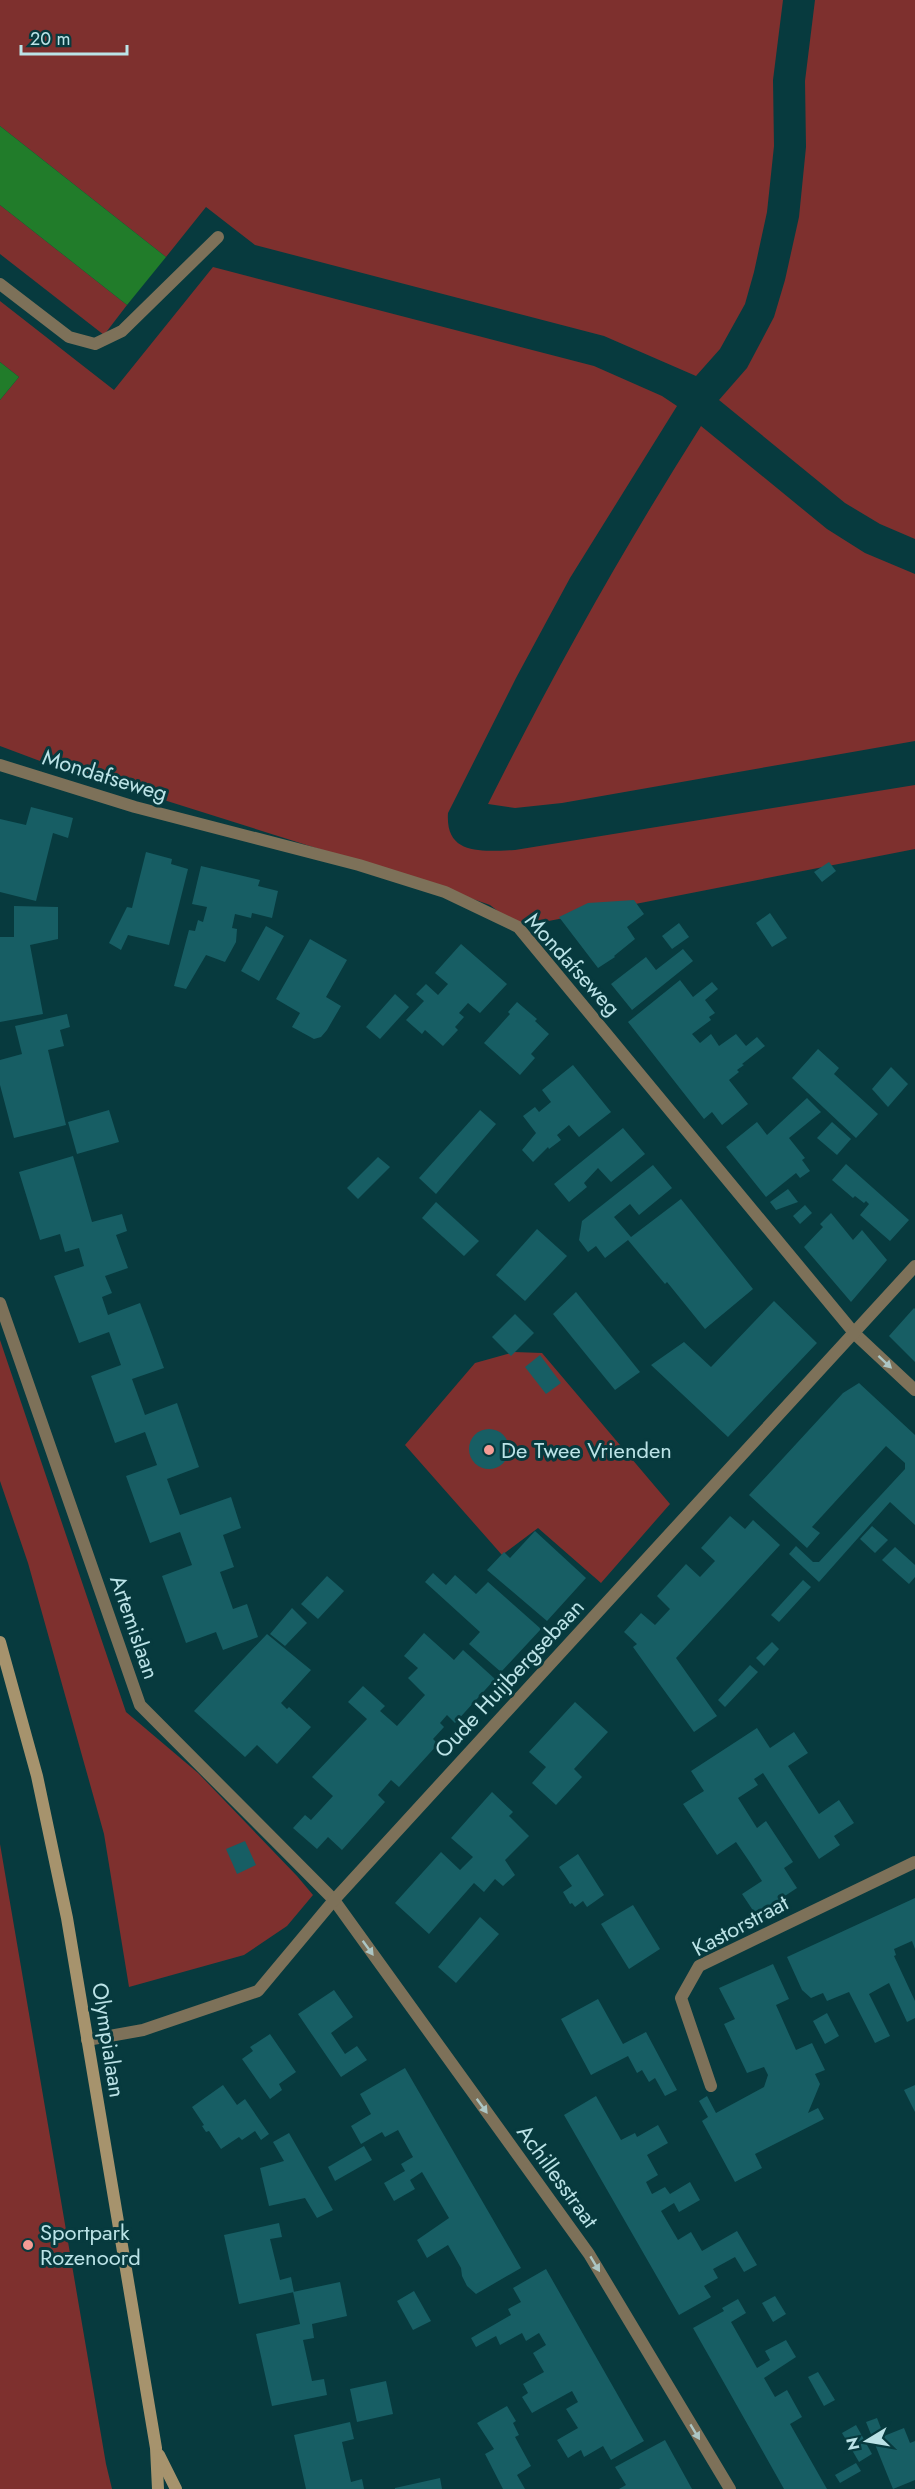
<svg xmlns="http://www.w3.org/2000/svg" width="915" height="2489" font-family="Jost,sans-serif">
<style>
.green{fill:#7e302e}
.water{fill:#217c2a}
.building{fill:#175e64}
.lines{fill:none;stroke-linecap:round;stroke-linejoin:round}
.street{stroke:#7d7159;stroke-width:12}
.secondary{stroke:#a6936d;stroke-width:12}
.oneway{fill:#acc6c4}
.poi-dot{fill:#f59c95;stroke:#073a3e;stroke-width:2}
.labels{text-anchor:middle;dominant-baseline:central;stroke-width:6;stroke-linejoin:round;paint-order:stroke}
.street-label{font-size:22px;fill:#bbe3e7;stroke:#073a3e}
.poi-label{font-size:22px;fill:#bbe3e7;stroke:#073a3e;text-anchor:start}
</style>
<rect width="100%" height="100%" fill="#073a3e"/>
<g class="green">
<polygon points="0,0 783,0 773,80 774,146 767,212 754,272 745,304 720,349 696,376 604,336 255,245 206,207 166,257 0,126"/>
<polygon points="815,0 915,0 915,539 880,524 845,503 719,400 747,368 774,317 785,280 799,217 806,147 805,81"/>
<polygon points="0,205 127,305 104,335 0,254"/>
<path d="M213 267 594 366 662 396 677 406 570 578 516 678 448 813C445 857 484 851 515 850L915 785V849L518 927 490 905 424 882 40 761 0 746V400L19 377 0 362V301L114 390Z"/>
<path d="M701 426 827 529 865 553 915 574V741L562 803 515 808 488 804C553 674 623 549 701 426Z"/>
<polygon points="0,1340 126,1712 198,1773 297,1876 313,1895 287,1926 244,1955 129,1987 104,1834 28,1563 0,1481"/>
<polygon points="514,1352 542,1353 670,1504 601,1583 538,1528 502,1555 405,1445 475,1363"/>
<polygon points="0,1844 106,2464 112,2489 0,2489"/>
</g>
<g class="water">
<polygon points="0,126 166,257 127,305 0,205"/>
<polygon points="0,362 19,377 0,400"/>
</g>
<g class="building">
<polygon points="31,807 73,818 68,838 53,833 36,901 0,892 0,819 26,825"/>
<polygon points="146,852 172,859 171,864 188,869 169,945 128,935 121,950 109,943 127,907 132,908"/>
<polygon points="829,862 836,871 822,882 814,872"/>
<polygon points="201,866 260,880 258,886 278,891 272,918 252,913 251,918 235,914 232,928 237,929 236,942 225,962 206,955 186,989 174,986 189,930 195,931 198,920 203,922 207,907 192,904"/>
<polygon points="634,900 644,914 627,927 635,939 614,956 615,957 598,968 559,917 588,903"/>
<polygon points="14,906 58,907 58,939 30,945 43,1014 0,1022 0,937 14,937"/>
<polygon points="770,913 787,938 772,947 756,923"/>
<polygon points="679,923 689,937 672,949 662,936"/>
<polygon points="266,926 284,936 259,981 241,971"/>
<polygon points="310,939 347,960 326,997 341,1006 327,1030 321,1037 314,1039 292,1027 300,1013 276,999"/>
<polygon points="461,944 507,984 480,1013 468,1003 459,1013 464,1017 455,1027 458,1030 443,1046 425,1030 422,1034 406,1020 424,1001 416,994 426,984 438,995 448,984 435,973"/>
<polygon points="683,949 693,961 632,1010 611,984 646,957 656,970"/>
<polygon points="680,980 693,997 712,982 718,989 705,1000 715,1013 709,1017 711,1020 692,1034 700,1043 711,1034 719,1046 736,1034 746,1046 757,1037 765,1046 742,1064 744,1065 737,1070 739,1072 729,1080 748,1104 722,1125 712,1112 704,1119 628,1022"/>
<polygon points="395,994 409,1007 380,1039 366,1027"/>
<polygon points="517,1002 537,1019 535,1021 549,1034 531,1054 535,1058 520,1075 484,1043 510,1014 508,1012"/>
<polygon points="67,1014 70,1027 60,1030 64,1046 48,1050 66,1125 14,1138 0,1085 0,1060 22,1054 15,1026"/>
<polygon points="818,1049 839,1068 834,1074 878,1114 856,1138 792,1078"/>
<polygon points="573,1065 611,1112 579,1137 569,1125 557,1135 561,1140 549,1149 548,1147 533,1162 522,1150 536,1133 523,1116 535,1107 539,1112 551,1102 542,1090"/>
<polygon points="891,1067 908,1084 888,1107 872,1089"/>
<polygon points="807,1098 821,1112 789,1138 805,1158 802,1160 810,1171 800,1178 796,1173 766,1197 726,1147 757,1122 767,1135"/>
<polygon points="109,1110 119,1142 77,1154 68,1122"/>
<polygon points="480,1110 496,1124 436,1194 419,1178"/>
<polygon points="832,1122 851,1139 837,1155 817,1138"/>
<polygon points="623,1128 645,1154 611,1182 598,1168 584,1183 587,1187 569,1202 554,1184"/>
<polygon points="73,1156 92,1222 122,1214 127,1231 116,1235 128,1268 105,1276 112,1293 102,1297 108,1315 140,1303 152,1335 164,1368 132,1379 145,1415 177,1403 199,1467 167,1479 180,1515 231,1497 241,1528 223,1535 234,1567 220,1572 233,1609 247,1604 258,1637 223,1650 216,1632 186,1643 162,1576 192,1565 180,1532 150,1543 126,1476 157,1465 145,1432 115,1443 91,1376 121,1365 109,1332 79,1343 54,1276 84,1266 79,1248 65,1252 60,1234 40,1240 19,1172"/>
<polygon points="378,1157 390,1167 358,1199 347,1188"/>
<polygon points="846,1164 909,1220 890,1241 860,1215 869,1204 866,1201 864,1203 855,1196 853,1198 832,1180"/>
<polygon points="653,1165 672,1188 639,1215 630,1204 614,1217 631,1237 681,1199 753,1289 705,1329 667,1282 665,1284 628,1240 605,1258 596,1246 588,1252 579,1240 582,1221"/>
<polygon points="788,1189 798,1202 776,1210 770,1202"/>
<polygon points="436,1202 479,1241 464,1256 422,1218"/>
<polygon points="805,1205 812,1213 800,1224 793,1216"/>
<polygon points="831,1213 853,1240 862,1230 887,1260 851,1302 804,1247 823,1227 820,1224"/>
<polygon points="537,1229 567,1256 525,1301 496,1275"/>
<polygon points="576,1292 640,1372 615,1390 553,1314"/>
<polygon points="774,1301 817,1343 728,1437 651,1365 684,1342 711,1367"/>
<polygon points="914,1308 915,1309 915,1362 889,1336"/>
<polygon points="515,1314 534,1333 511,1356 492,1337"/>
<polygon points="540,1355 561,1383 546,1394 525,1367"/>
<polygon points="859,1383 915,1435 915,1525 890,1502 819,1582 789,1554 796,1546 813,1562 819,1562 905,1469 905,1463 886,1446 812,1527 820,1533 807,1548 749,1495 843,1393"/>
<circle cx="489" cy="1449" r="20"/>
<polygon points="730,1516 745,1529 753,1520 780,1545 676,1658 717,1716 694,1732 633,1647 637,1644 624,1632 641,1613 655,1625 670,1609 657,1596 686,1564 700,1577 715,1561 701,1548"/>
<polygon points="872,1526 888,1540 875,1553 860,1539"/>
<polygon points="535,1531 586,1578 547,1621 487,1570 504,1552 510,1558"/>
<polygon points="895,1547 915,1565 915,1577 909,1584 882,1560"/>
<polygon points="433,1573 446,1585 455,1575 476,1594 488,1582 541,1629 501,1672 469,1644 480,1632 425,1582"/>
<polygon points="327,1576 344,1591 318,1619 301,1604"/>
<polygon points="803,1580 811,1587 779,1622 771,1615"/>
<polygon points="292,1608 307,1623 285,1646 270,1634"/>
<polygon points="424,1633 454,1660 463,1650 495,1679 455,1723 447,1715 440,1723 444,1727 433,1739 438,1744 399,1787 391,1780 378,1795 385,1802 342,1850 328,1837 317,1849 293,1828 305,1815 311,1820 333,1796 312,1777 367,1719 348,1702 363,1686 385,1706 380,1711 397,1726 425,1695 408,1678 418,1668 404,1656"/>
<polygon points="267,1634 311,1670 281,1703 287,1709 289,1707 311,1727 277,1764 257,1745 245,1757 194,1711"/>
<polygon points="772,1642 779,1649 764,1666 756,1658"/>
<polygon points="750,1665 758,1672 725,1707 718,1700"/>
<polygon points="575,1702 608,1732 574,1769 582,1777 556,1805 532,1783 546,1767 529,1752"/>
<polygon points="757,1728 770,1748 794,1732 808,1753 788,1766 819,1814 839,1800 854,1823 834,1836 840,1845 819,1859 763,1773 754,1779 758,1785 738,1798 757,1828 766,1821 793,1862 784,1868 797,1888 756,1915 742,1894 762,1881 749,1861 736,1842 717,1855 683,1804 704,1791 691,1771"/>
<polygon points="492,1792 513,1812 509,1816 529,1836 505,1860 515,1875 503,1886 495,1879 484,1892 474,1883 429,1934 395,1903 441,1852 460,1870 473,1857 451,1838"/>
<polygon points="245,1841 256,1865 237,1874 226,1849"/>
<polygon points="578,1854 604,1895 587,1907 583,1901 575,1907 572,1903 570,1904 563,1892 572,1886 559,1867"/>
<polygon points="915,1898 915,1949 912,1941 894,1949 896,1955 894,1956 915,2001 915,2018 907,2022 889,1983 869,1994 890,2036 875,2043 849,1992 827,2001 823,1993 811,1998 802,1990 787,1957"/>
<polygon points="633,1905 660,1949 629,1969 601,1924"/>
<polygon points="480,1917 499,1934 456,1983 438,1967"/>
<polygon points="773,1964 789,1999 776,2005 796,2050 812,2043 825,2070 815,2074 820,2084 808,2113 818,2108 824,2119 755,2154 762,2168 735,2182 702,2121 708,2117 699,2101 707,2096 716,2113 764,2087 768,2075 764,2067 747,2073 724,2024 735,2019 719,1988"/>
<polygon points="334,1990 353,2017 331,2033 345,2054 357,2046 367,2060 341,2077 298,2014"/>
<polygon points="598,1999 623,2044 646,2032 677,2090 665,2096 655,2078 649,2082 642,2070 637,2073 628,2056 591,2075 561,2019"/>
<polygon points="827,2013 839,2036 825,2044 813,2021"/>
<polygon points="270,2034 296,2072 279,2084 282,2090 270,2099 242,2059 253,2051 250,2047"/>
<polygon points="405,2068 521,2268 476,2294 467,2286 462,2276 461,2268 448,2245 427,2258 417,2240 449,2218 422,2172 410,2180 415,2189 394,2201 384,2183 405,2171 401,2164 413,2157 398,2130 385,2137 382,2132 361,2144 351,2126 371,2114 360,2094"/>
<polygon points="223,2085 237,2105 245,2099 269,2134 261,2140 255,2131 242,2140 239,2137 221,2149 209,2131 206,2132 202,2126 204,2125 192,2107"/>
<polygon points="915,2085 915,2112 904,2090"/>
<polygon points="596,2096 621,2140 635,2133 637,2137 658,2125 668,2143 647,2155 658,2175 646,2182 652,2194 665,2187 670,2194 690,2182 700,2200 679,2212 674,2203 661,2211 678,2240 691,2232 702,2251 737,2231 757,2265 744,2272 735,2257 713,2269 718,2278 704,2286 711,2297 679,2315 564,2115"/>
<polygon points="289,2133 333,2210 317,2218 305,2198 269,2206 260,2168 284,2161 273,2142"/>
<polygon points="364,2146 372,2160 335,2181 328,2167"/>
<polygon points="279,2223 282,2237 270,2239 280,2280 291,2277 294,2292 239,2304 224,2235"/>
<polygon points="546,2269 644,2441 611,2460 603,2446 584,2457 581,2450 568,2458 557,2440 578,2428 566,2409 578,2402 572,2391 532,2413 522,2397 528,2393 523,2384 544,2372 533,2353 546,2345 539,2333 526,2341 522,2333 500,2345 496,2336 476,2347 471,2338 511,2315 508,2309 521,2302 513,2288"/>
<polygon points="340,2282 347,2316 312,2324 314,2338 303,2340 312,2381 324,2379 327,2395 272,2406 256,2334 300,2324 293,2292"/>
<polygon points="414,2291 431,2321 413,2330 397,2301"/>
<polygon points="775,2296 786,2314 773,2322 762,2303"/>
<polygon points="738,2299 746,2313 731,2322 757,2368 770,2360 765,2351 786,2340 796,2357 764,2378 775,2397 787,2390 802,2417 790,2424 827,2489 784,2489 693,2328 724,2311 722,2308"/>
<polygon points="818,2372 835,2400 824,2406 808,2377"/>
<polygon points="386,2381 393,2414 357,2422 350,2389"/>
<polygon points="507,2406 516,2421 513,2423 519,2435 515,2437 531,2466 517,2475 525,2489 503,2489 485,2454 494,2449 477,2423"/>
<polygon points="877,2418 884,2436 904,2428 910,2443 915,2441 915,2480 893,2489 866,2422"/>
<polygon points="350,2422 354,2439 342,2442 351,2482 362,2479 364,2489 306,2489 294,2435"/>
<polygon points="856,2425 872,2454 859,2462 842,2433"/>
<polygon points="665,2440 692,2489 619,2489 626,2485 615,2467"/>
<polygon points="856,2463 861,2471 840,2483 835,2475"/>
<polygon points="440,2478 442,2489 395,2489 395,2488"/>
</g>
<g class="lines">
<g class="street">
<polyline points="0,284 69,337 95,344 122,331 218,237"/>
<polyline points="0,765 135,807 359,865 445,892 518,927 855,1334 915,1390"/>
<polyline points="0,1303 140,1705 334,1900 589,2254 730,2489"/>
<polyline points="87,2040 143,2030 258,1991 334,1900 915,1266"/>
<polyline points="711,2086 681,1998 699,1966 915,1862"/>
</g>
<g class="secondary">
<polyline points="0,1642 37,1776 67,1918 156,2448 158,2489"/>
<polyline points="159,2455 176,2489"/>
</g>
</g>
<defs><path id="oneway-solid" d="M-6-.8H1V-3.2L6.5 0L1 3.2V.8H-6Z" transform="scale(1.5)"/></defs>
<g class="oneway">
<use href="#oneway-solid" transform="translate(885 1362) rotate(43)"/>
<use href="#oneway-solid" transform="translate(368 1948) rotate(54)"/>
<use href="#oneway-solid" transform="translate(482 2106) rotate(54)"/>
<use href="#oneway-solid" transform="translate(595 2264) rotate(59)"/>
<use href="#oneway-solid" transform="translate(695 2432) rotate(59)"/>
</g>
<g class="poi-dot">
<circle cx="489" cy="1450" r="6"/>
<circle cx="28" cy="2245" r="6"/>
</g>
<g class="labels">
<g class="street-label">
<text transform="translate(105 775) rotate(17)">Mondafseweg</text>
<text transform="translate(573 964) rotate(48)">Mondafseweg</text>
<text transform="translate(135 1627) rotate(71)">Artemislaan</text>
<text transform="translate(509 1678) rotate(-47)">Oude Huijbergsebaan</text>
<text transform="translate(740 1925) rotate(-28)">Kastorstraat</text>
<text transform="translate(109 2040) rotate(81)">Olympialaan</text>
<text transform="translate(558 2176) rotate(54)">Achillesstraat</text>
</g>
<g class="poi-label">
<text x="501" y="1450">De Twee Vrienden</text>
<text x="40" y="2232">Sportpark<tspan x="40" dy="25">Rozenoord</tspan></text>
</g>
</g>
<g transform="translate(867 2441) rotate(259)" stroke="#073a3e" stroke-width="4.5" paint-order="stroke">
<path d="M0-4.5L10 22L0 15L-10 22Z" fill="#bbe3e7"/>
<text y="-9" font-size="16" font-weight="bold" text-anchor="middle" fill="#bbe3e7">N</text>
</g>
<path d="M21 45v9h106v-9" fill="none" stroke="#bbe3e7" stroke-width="3"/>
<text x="30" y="45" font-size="18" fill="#bbe3e7" stroke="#073a3e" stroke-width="4.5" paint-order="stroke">20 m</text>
</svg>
